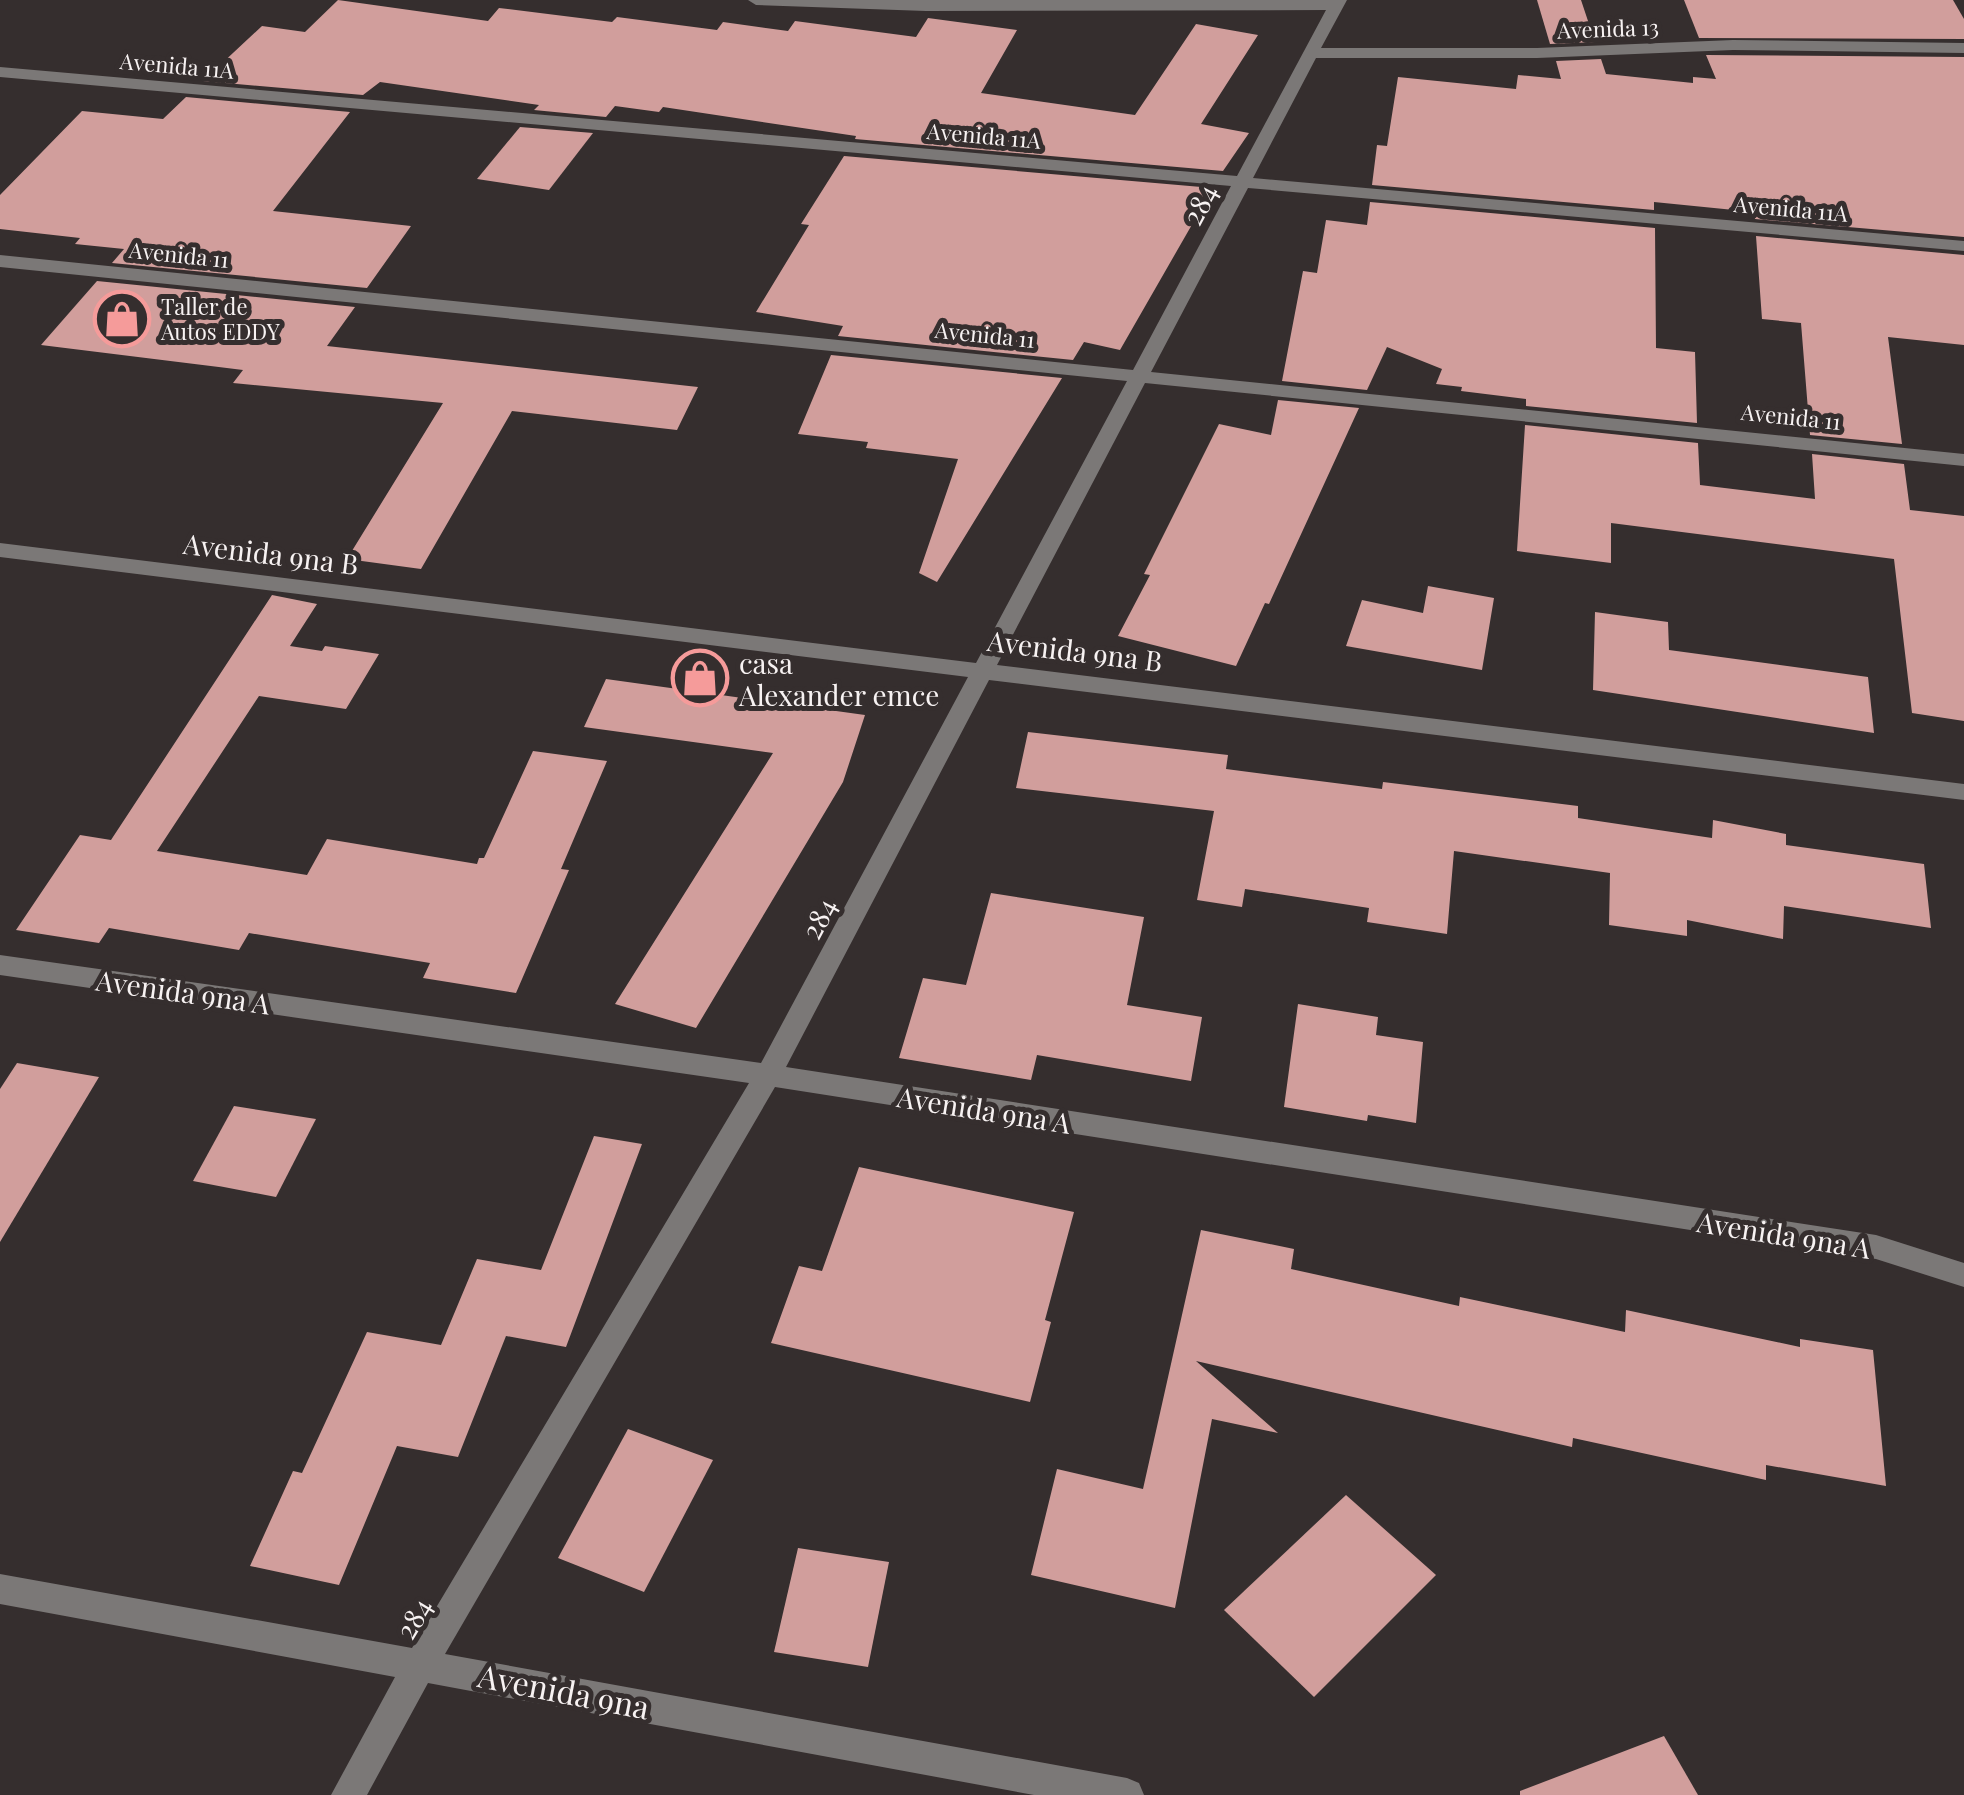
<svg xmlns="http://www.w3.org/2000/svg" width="1964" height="1795" font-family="'Playfair Display',serif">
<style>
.building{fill:#d19e9c}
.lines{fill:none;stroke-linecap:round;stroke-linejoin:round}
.minor{fill:#7b7877;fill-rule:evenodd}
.labels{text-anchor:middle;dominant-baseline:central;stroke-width:10;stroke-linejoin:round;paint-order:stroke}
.far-street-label{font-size:22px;fill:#f7f2f2;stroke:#352e2e}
.far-poi-label{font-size:22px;fill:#f7f2f2;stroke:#352e2e;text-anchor:start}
.street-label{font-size:28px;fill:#f7f2f2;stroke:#352e2e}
.poi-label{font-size:28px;fill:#f7f2f2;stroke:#352e2e;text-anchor:start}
.near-street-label{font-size:32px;fill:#f7f2f2;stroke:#352e2e}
</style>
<rect width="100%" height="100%" fill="#352e2e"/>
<g class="building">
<polygon points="338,0 488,21 499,8 612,22 617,17 717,30 723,22 788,31 795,21 916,37 928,18 1017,30 981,93 1135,115 1196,24 1258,35 1201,124 1249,133 1223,171 855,139 856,136 663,107 659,112 615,106 606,117 534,110 539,105 380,82 363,95 203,81 262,26 305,32"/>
<polygon points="1537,0 1581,0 1595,42 1550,44"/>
<polygon points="1684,0 1953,0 1964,19 1964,39 1699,38"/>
<polygon points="1706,55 1964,57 1964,237 1755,219 1754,212 1654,202 1654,210 1372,185 1377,145 1387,146 1398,77 1516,89 1518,75 1561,79 1556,61 1601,59 1606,74 1693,83 1693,77 1716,79"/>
<polygon points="186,97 350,112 273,211 411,226 367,288 112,263 124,249 75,244 80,238 0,229 0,195 82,111 163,119"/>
<polygon points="520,127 593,133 549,190 477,179"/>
<polygon points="844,156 1213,188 1120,350 1084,342 1073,360 838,336 843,326 756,312 809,225 801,224"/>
<polygon points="1370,202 1655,228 1656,348 1695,352 1697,423 1526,406 1526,399 1461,391 1462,387 1436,384 1442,369 1387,347 1367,390 1282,381 1303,271 1317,273 1326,220 1367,225"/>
<polygon points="1756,236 1964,255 1964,345 1888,337 1902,444 1810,435 1801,323 1762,319"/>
<polygon points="97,281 355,307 327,346 698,387 677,430 512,411 421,569 347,559 443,403 233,383 243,370 41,345"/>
<polygon points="831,355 1062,378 937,582 919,573 958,459 866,448 868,442 798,434"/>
<polygon points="1278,400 1359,408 1269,604 1265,603 1236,666 1118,636 1150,575 1144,574 1219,424 1271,435"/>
<polygon points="1525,425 1698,443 1700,485 1815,499 1812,454 1904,464 1910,510 1964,516 1964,721 1912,713 1894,559 1611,523 1611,563 1517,551"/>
<polygon points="1428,586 1494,598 1482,670 1346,646 1362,600 1423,613"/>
<polygon points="272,595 317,604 290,646 322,651 325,646 379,654 346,709 259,696 157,851 307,875 327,839 477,864 479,858 484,858 533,751 607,761 561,869 569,870 516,993 423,978 430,963 249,933 239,950 109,928 99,943 16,930 80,835 111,840"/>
<polygon points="1595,612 1668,622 1669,650 1868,677 1874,733 1593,690"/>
<polygon points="606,679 865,715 843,782 696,1028 615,1004 773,753 584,727"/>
<polygon points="1028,732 1228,755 1226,769 1382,789 1383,782 1578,806 1578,818 1712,838 1713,820 1786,834 1786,845 1924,864 1931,928 1784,906 1783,939 1687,920 1687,936 1609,925 1610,873 1454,851 1447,934 1367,922 1369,908 1245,889 1242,907 1197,900 1214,811 1016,788"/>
<polygon points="991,893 1144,917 1127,1005 1202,1017 1191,1081 1037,1055 1031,1080 899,1058 923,978 966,985"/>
<polygon points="1298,1004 1378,1017 1376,1035 1423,1042 1416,1123 1368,1115 1367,1121 1284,1107"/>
<polygon points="17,1063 99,1077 0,1242 0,1089"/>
<polygon points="234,1106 316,1119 276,1197 193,1181"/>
<polygon points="594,1136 642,1144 566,1347 506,1336 458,1457 397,1446 339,1585 250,1566 293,1471 302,1473 367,1332 441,1345 477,1259 541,1270"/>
<polygon points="859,1167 1074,1212 1045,1320 1051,1322 1030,1402 771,1343 799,1266 822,1271"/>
<polygon points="1201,1230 1294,1249 1291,1269 1459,1306 1460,1297 1625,1332 1626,1310 1800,1347 1800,1339 1873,1350 1886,1486 1766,1465 1766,1480 1573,1438 1572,1447 1196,1361 1278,1433 1212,1419 1175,1608 1031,1575 1057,1469 1143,1489"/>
<polygon points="628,1429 713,1460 644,1592 558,1558"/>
<polygon points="1346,1495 1436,1575 1314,1697 1224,1610"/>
<polygon points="798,1548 889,1562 868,1667 774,1652"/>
<polygon points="1664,1736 1698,1795 1520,1795 1520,1791"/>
</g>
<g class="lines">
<polygon class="minor" points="748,0 1347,0 1321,48 1537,48 1733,40 1964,43 1964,53 1733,50 1537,58 1316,58 1253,178 1964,241 1964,251 1248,188 1151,372 1964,454 1964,466 1145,383 997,665 1964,784 1964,800 989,680 786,1067 1876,1235 1964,1263 1964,1287 1876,1259 775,1087 445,1654 1127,1778 1139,1783 1144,1795 1034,1795 428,1683 367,1795 331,1795 395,1677 0,1604 0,1574 412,1648 749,1083 0,975 0,955 761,1063 968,677 0,557 0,543 976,663 1127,381 0,267 0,255 1133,370 1231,186 0,77 0,67 1237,176 1326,10 926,11 756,5"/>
</g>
<defs>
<g id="shop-ring" transform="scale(2.875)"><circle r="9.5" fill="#352e2e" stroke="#f59b9a" stroke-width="1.5"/><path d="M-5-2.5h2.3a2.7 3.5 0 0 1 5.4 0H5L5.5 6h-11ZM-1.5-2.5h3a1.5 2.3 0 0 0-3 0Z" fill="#f59b9a"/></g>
</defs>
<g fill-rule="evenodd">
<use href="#shop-ring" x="122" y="319"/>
<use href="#shop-ring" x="700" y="678"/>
</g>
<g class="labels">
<g class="far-street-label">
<text transform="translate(1608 28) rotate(-2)">Avenida 13</text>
<text transform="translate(177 65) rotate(5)">Avenida 11A</text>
<text transform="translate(984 135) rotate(5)">Avenida 11A</text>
<text transform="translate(1791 208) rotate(5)">Avenida 11A</text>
<text transform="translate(179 254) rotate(6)">Avenida 11</text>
<text transform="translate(985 334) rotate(6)">Avenida 11</text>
<text transform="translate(1791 416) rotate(6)">Avenida 11</text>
</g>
<g class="far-poi-label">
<text x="161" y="306">Taller de<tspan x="161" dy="25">Autos EDDY</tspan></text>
</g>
<g class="street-label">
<text transform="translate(1199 204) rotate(-62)">284</text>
<text transform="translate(271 553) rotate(7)">Avenida 9na B</text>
<text transform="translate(1075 650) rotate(7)">Avenida 9na B</text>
<text transform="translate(818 918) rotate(-62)">284</text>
<text transform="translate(183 991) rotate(8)">Avenida 9na A</text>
<text transform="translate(984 1109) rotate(9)">Avenida 9na A</text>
<text transform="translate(1784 1234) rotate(9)">Avenida 9na A</text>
<text transform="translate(413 1618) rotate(-59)">284</text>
</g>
<g class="poi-label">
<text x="739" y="662">casa<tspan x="739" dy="32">Alexander emce</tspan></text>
</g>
<g class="near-street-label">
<text transform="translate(564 1690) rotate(11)">Avenida 9na</text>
</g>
</g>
</svg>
